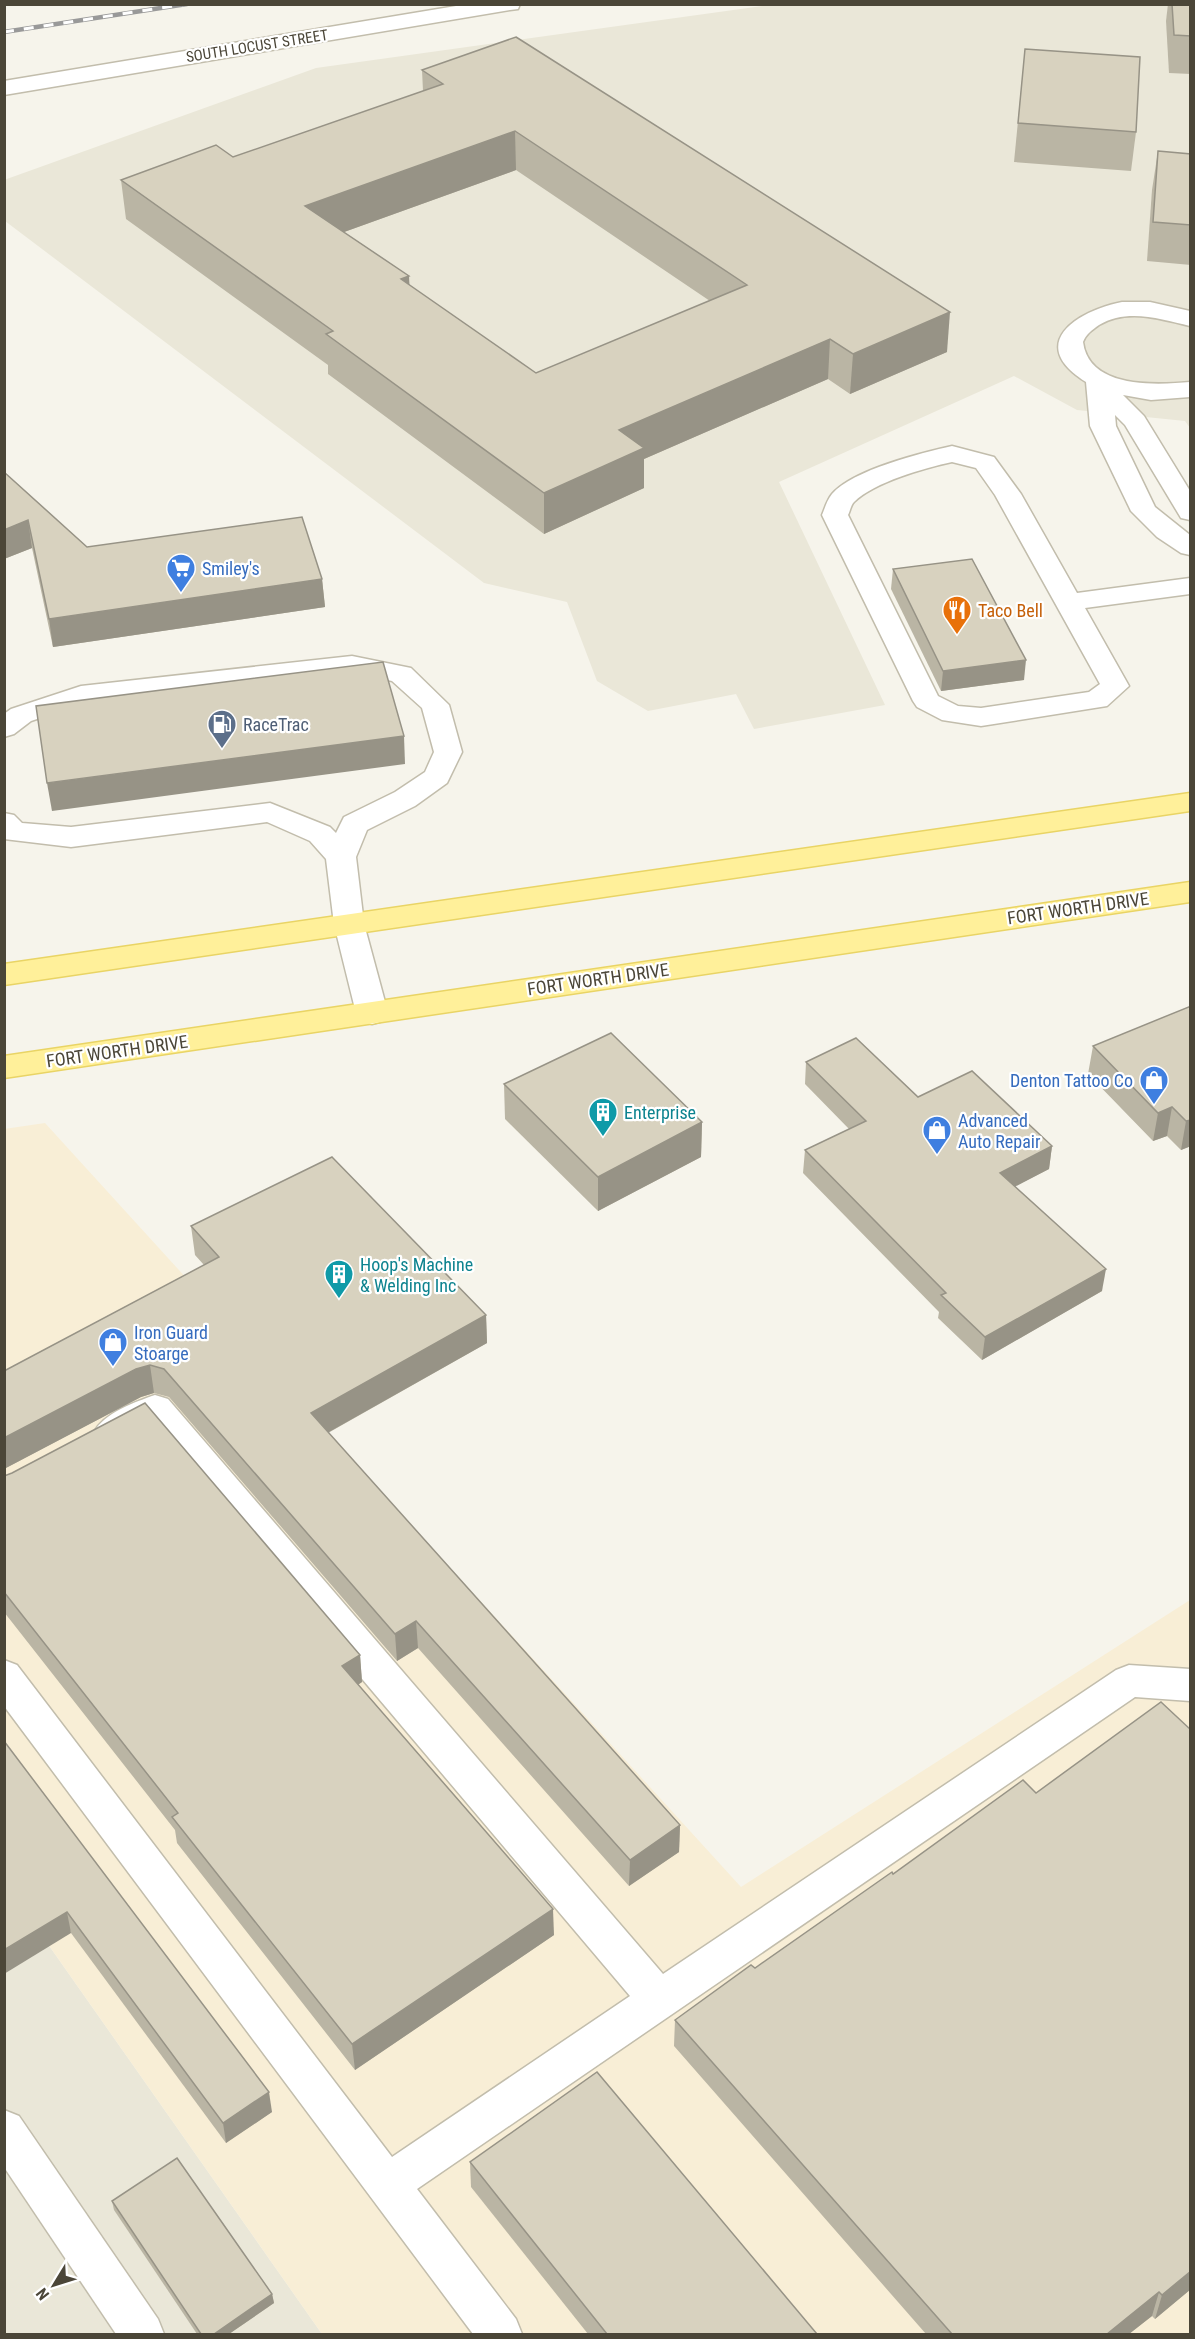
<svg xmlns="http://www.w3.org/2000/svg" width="1195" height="2339" font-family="'Roboto Condensed',sans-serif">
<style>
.residential{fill:#eae7d8}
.commercial{fill:#f8eed6}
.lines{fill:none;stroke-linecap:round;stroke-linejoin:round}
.minor-casing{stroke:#c2bdac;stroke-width:3}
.major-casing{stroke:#e9d465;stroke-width:3}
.minor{fill:#fff;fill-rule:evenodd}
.major{fill:#fff09a;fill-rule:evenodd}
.rail-casing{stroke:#999;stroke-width:4.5}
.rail{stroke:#fff;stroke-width:3;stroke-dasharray:10;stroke-linecap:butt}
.wall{fill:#bab5a4;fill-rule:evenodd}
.shaded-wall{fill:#979386}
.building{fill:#d8d2bf;stroke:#979386;stroke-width:1.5;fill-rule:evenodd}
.labels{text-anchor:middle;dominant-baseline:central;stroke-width:4.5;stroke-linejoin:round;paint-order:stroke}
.far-street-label{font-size:15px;fill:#4b4638;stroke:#fff}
.shop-label{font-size:18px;fill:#366cbe;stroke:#fff;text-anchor:start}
.food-label{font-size:18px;fill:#c56008;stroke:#fff;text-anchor:start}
.service-label{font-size:18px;fill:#4e5e75;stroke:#fff;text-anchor:start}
.street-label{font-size:18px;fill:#4b4638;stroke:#fff}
.culture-label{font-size:18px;fill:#0d838f;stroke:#fff;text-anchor:start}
</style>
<rect width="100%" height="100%" fill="#f6f4eb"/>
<g class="residential">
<polygon points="769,5 1190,5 1190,428 1185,421 1077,410 1014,376 779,482 885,705 754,729 736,694 648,711 597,681 567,602 484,583 5,221 4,180 316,68"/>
<polygon points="5,1883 322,2334 5,2334"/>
</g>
<polygon class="commercial" points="45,1123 741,1887 1190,1600 1190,2334 322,2334 5,1883 4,1129"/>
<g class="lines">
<g class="minor-casing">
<g id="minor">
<polygon points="468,4 520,4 518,9 510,10 4,95 4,81"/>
<path d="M1122 302H1150L1190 311V326C1161 319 1127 308 1099 325 1092 330 1086 334 1083 342 1089 389 1156 385 1190 382V397L1151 400 1123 395 1144 416 1190 491V520L1181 518 1125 425 1115 415 1116 426 1155 507 1190 535V555L1181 553 1157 537 1131 511 1090 426 1086 382C1025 344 1077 311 1122 302Z"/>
<path d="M952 446 994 457 1021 494 1077 593 1190 578V594L1085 608 1129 686 1107 706 981 726 942 720 917 707 913 701 822 515C825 508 827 500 832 494 853 470 921 453 952 446ZM952 462 976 468 995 495 1100 684 1089 692 981 708 958 706 938 696 848 515C850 511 851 505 854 502 874 482 925 468 952 462Z"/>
<polygon points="352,656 411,668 449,705 462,752 447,783 415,806 367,830 356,857 364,924 388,1013 383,1021 372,1024 361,1021 356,1013 334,924 326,859 310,841 267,822 71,847 4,839 4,813 14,815 22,823 71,827 270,803 330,827 336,833 344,817 395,792 425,772 434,752 422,708 392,681 352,672 85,703 31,721 14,734 4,737 4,714 11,709 81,686"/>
<path d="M155 1395 168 1399 663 1974 1116 1670 1129 1665 1190 1669V1701L1135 1697 417 2189 516 2319 522 2334H473L4 1706V1660L17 1665 392 2157 630 1996 150 1428 112 1446 99 1442 94 1432C104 1413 135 1402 155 1395Z"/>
<polygon points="4,2110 19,2116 158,2319 164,2334 116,2334 4,2167"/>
</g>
</g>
<g class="major-casing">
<g id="major">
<polygon points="1190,793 1190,811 4,985 4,964"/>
<polygon points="1190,882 1190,902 4,1078 4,1056"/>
</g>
</g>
<use href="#minor" class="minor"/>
<use href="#major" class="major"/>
<g class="rail-casing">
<polyline id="rail" points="4,32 187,4"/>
</g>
<use href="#rail" class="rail"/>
</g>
<g class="wall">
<polygon points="1168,4 1191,4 1191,74 1169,73 1166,21"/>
<polygon points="1025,49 1136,132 1131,171 1014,162"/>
<path d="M422 70 947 352 850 394 828 379 644 459V488L544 534 328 374V365L126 219 121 180 233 157 423 91ZM516 170 710 301 536 373 409 285V276L344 232Z"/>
<polygon points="1158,151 1191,154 1191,265 1147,261 1152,190"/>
<polygon points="4,472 87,547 322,579 325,607 53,647 32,548 4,559"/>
<polygon points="893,569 1024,680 941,691 891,589"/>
<polygon points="1191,1006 1191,1146 1181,1150 1167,1136 1153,1141 1088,1074 1093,1046"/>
<polygon points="806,1062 918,1097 1052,1146 1049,1169 1015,1186 1102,1291 982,1360 938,1318 939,1312 803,1173 805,1150 849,1129 805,1084"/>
<polygon points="504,1084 702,1122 701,1157 598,1211 505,1119"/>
<polygon points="191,1226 486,1315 487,1343 328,1433 680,1825 679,1852 629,1886 418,1648 397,1661 169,1397 154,1393 141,1397 4,1469 4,1371 204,1265 195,1255"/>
<polygon points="4,1476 360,1655 362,1682 358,1685 554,1935 355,2070 177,1843 175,1830 4,1612"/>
<polygon points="1191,1730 1191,2289 1155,2319 1152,2316 1129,2334 926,2334 674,2046 675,2020 755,1968 893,1874"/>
<polygon points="4,1741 272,2112 226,2143 71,1933"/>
<polygon points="470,2162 817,2334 588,2334 471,2187"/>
<polygon points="112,2201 272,2294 274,2303 229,2334 197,2334 114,2210"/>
</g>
<g class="shaded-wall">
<polygon points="515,131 516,170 308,245 305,206"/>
<polygon points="409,276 411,315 401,279"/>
<polygon points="950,312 947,352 850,394 853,354"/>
<polygon points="830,339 828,379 644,459 644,488 544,534 544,493 619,430"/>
<polygon points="28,520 32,548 4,559 4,530"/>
<polygon points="322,579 325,607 53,647 49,619"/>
<polygon points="1026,660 1024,680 941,691 943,671"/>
<polygon points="404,736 405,764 52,811 47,783"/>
<polygon points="1172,1107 1167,1136 1153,1141 1158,1113"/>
<polygon points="1191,1120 1191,1146 1181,1150 1186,1121"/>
<polygon points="702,1122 701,1157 598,1211 598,1177"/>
<polygon points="1052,1146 1049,1169 997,1196 1000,1173"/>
<polygon points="1106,1269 1102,1291 982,1360 985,1337"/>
<polygon points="486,1315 487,1343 313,1441 311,1413"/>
<polygon points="150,1365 154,1393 141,1397 4,1469 4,1438 136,1369"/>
<polygon points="416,1621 418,1648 397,1661 395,1634"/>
<polygon points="360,1655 362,1682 345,1693 342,1666"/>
<polygon points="680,1825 679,1852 629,1886 630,1860"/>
<polygon points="553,1909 554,1935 355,2070 352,2044"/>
<polygon points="67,1912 71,1933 4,1974 4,1950"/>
<polygon points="269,2092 272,2112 226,2143 223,2123"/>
<polygon points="1191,2271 1191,2289 1155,2319 1162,2295"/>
<polygon points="1159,2292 1152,2316 1129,2334 1107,2334"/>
<polygon points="272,2294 274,2303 229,2334 214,2334"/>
</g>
<g class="building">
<polygon points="1172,4 1191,4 1191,36 1174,35"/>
<path d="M516 37 950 312 853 354 830 339 619 430 644 448 544 493 326 334 333 331 121 180 216 145 233 157 443 84 422 70ZM515 131 747 285 536 373 401 279 409 276 305 206Z"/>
<polygon points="1025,49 1140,57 1136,132 1018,123"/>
<polygon points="1158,151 1191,154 1191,225 1153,222"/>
<polygon points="4,472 87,547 302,517 322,579 49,619 28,520 4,530"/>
<polygon points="972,559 1026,660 943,671 893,569"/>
<polygon points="383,662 404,736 47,783 36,706"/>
<polygon points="1191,1006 1191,1120 1186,1121 1172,1107 1158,1113 1093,1046"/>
<polygon points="611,1033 702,1122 598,1177 504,1084"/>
<polygon points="856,1038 918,1097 972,1071 1052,1146 1000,1173 1106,1269 985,1337 941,1295 946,1293 805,1150 866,1121 806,1062"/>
<polygon points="332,1157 486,1315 311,1413 680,1825 630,1860 416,1621 395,1634 164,1369 150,1365 136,1369 4,1438 4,1371 219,1257 191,1226"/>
<polygon points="145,1403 360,1655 342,1666 553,1909 352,2044 172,1817 178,1813 4,1592 4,1476 12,1473"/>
<polygon points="1161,1702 1191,1730 1191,2271 1162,2295 1159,2292 1107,2334 952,2334 675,2020 751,1965 755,1968 892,1872 893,1874 1023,1780 1036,1793"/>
<polygon points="4,1741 269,2092 223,2123 67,1912 4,1950"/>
<polygon points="597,2072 817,2334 607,2334 470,2162"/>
<polygon points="177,2158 272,2294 214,2334 201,2334 112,2201"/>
</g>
<defs>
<g id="supermarket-pin" transform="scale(1.5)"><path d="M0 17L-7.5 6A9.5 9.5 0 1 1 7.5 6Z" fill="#3f7fe0" stroke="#fff"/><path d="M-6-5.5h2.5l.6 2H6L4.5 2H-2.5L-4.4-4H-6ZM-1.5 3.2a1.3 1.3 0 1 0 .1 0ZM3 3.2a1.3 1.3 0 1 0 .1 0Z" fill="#fff"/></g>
<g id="restaurant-pin" transform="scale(1.5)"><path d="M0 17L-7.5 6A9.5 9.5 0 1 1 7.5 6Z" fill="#e8710a" stroke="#fff"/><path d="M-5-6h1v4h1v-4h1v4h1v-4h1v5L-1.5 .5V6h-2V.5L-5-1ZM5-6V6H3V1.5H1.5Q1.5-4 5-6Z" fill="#fff"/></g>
<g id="fuel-pin" transform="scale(1.5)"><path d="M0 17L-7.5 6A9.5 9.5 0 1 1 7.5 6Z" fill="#5c6f8a" stroke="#fff"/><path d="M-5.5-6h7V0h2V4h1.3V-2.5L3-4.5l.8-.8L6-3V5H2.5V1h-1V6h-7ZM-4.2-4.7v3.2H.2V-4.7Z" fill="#fff"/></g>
<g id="shop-pin" transform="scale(1.5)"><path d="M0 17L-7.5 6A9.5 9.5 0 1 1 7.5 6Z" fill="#3f7fe0" stroke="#fff"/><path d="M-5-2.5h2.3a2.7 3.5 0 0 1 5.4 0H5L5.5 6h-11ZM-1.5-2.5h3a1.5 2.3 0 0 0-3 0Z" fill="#fff"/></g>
<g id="building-pin" transform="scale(1.5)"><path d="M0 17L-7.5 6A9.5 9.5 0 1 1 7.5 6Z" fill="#0f9aa8" stroke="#fff"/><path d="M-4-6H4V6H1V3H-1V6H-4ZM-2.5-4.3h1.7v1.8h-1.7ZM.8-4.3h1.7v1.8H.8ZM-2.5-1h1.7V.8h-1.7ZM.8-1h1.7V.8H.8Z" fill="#fff"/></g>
</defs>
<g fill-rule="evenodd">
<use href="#supermarket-pin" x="181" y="568"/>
<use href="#restaurant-pin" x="957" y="610"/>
<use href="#fuel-pin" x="222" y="724"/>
<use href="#shop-pin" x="1154" y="1080"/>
<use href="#building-pin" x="603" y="1112"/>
<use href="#shop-pin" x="937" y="1130"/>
<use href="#building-pin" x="339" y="1274"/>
<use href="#shop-pin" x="113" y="1342"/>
</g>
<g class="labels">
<g class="far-street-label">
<text transform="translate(257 46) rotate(-9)">SOUTH LOCUST STREET</text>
</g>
<g class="shop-label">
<text x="202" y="568">Smiley's</text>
<text x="1133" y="1080" text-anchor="end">Denton Tattoo Co</text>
<text x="958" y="1120">Advanced<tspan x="958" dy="21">Auto Repair</tspan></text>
<text x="134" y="1332">Iron Guard<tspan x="134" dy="21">Stoarge</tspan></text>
</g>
<g class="food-label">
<text x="978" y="610">Taco Bell</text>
</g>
<g class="service-label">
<text x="243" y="724">RaceTrac</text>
</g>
<g class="street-label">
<text transform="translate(1078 908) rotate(-8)">FORT WORTH DRIVE</text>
<text transform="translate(598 979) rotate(-8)">FORT WORTH DRIVE</text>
<text transform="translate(117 1051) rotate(-8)">FORT WORTH DRIVE</text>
</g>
<g class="culture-label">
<text x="624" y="1112">Enterprise</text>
<text x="360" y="1264">Hoop's Machine<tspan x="360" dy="21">&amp; Welding Inc</tspan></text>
</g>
</g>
<rect width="1195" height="2339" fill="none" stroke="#4b4638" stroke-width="12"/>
<g transform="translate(54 2285) rotate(232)" stroke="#ffffff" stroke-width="4.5" paint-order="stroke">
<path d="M0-4.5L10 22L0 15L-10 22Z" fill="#4b4638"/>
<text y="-9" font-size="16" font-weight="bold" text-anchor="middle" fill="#4b4638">N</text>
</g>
</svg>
